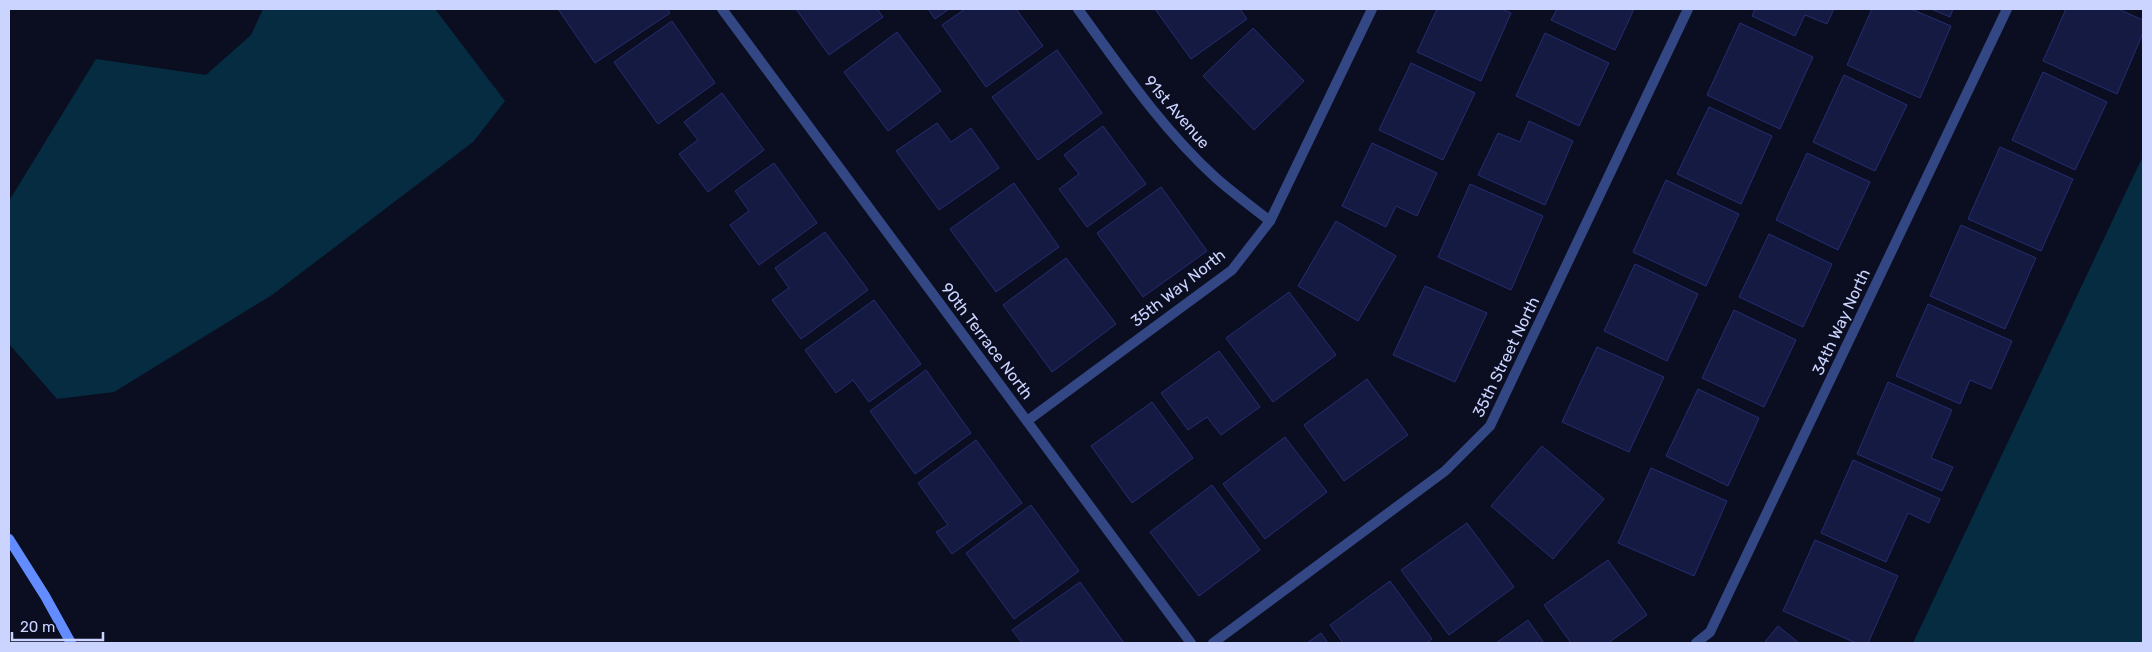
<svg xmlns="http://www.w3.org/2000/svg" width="2152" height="652" font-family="Rubik,sans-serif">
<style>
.water{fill:#052c40}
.building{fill:#151a43;stroke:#252d72}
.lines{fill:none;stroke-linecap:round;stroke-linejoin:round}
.street{stroke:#324784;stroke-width:10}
.secondary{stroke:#628cff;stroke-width:10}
.labels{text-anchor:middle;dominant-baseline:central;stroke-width:4;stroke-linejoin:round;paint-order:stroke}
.street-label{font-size:16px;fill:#cbd4ff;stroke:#0b0e21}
</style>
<rect width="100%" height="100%" fill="#0b0e21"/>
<g class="water">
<polygon points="263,9 435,9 505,101 473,142 272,295 114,392 57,399 9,344 9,201 96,59 206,75 251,35"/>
<polygon points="2143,156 2143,643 1913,643"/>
</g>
<g class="building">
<polygon points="558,9 667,9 670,13 595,63"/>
<polygon points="796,9 877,9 883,17 829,55"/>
<polygon points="928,9 949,9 935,19"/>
<polygon points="965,9 1016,9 1043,46 986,87 942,25"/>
<polygon points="1155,9 1240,9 1247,19 1191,59"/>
<polygon points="1437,9 1502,9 1511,13 1481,81 1417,52"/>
<polygon points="1557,9 1634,9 1615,50 1551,20"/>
<polygon points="1755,9 1834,9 1827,24 1805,15 1795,36 1752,16"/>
<polygon points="1872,9 1911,9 1951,26 1920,98 1847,65"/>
<polygon points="1931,9 1953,9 1950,17"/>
<polygon points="2066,9 2118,9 2143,20 2143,33 2117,94 2043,61"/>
<polygon points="672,21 715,83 658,124 614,62"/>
<polygon points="1740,23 1813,57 1780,129 1707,95"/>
<polygon points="1253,28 1304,81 1254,130 1203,76"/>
<polygon points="897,32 941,91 888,131 844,72"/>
<polygon points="1545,33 1609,63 1579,126 1516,96"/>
<polygon points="1057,50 1102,113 1038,160 992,97"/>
<polygon points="1411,63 1475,93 1443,160 1379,130"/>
<polygon points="2043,72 2107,102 2075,170 2012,140"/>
<polygon points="1844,75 1907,105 1875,171 1813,142"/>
<polygon points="722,93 764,150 708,192 679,154 698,140 684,122"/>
<polygon points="1709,107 1772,136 1741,204 1677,174"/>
<polygon points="1529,121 1573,141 1545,205 1478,175 1498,133 1520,142"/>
<polygon points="937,123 951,142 971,128 999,168 939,210 896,151"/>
<polygon points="1103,126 1146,184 1087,227 1059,189 1079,174 1064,155"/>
<polygon points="1372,143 1437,173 1417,216 1396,206 1386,227 1342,206"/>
<polygon points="2000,147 2073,179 2041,251 1968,219"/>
<polygon points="1807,153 1870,182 1838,250 1776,220"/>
<polygon points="774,163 817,223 759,265 730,225 749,211 735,191"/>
<polygon points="1666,180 1739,214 1706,286 1633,252"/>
<polygon points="1014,183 1059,247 996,292 950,229"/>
<polygon points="1470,184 1543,216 1511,290 1438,257"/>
<polygon points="1161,187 1207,251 1143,297 1097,233"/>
<polygon points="1336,221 1396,256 1358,321 1298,286"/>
<polygon points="1961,225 2036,258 2005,329 1930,296"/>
<polygon points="825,232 868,290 801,339 772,300 789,288 775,268"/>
<polygon points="1769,234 1832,264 1803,327 1739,297"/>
<polygon points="1066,258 1116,324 1052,372 1003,305"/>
<polygon points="1635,264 1698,294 1667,361 1604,331"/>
<polygon points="1425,286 1487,313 1455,382 1393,355"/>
<polygon points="1289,292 1336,355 1273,402 1226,338"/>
<polygon points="874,300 921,364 869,402 853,380 836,393 805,350"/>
<polygon points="1928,304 2012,341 1991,389 1970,380 1960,404 1896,376"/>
<polygon points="1734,310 1796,340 1764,407 1702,378"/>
<polygon points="1597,347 1664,377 1629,452 1562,422"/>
<polygon points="1219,351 1260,407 1221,435 1207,417 1188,430 1161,393"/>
<polygon points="926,370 971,433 915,474 870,411"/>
<polygon points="1367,379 1408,435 1344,481 1304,425"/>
<polygon points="1888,382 1952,410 1931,458 1953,467 1942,491 1857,454"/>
<polygon points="1698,389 1759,418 1728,486 1666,456"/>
<polygon points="1152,402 1193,458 1132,503 1091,446"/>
<polygon points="1285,437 1327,492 1265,539 1223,484"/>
<polygon points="976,440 1022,503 952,554 936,532 948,525 918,483"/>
<polygon points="1542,446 1604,499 1553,559 1491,506"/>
<polygon points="1853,460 1940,499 1929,523 1908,513 1886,562 1821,533"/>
<polygon points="1651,468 1727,501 1694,576 1618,543"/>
<polygon points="1212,485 1260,550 1199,596 1150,532"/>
<polygon points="1031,505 1079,571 1014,619 966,553"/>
<polygon points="1467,523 1514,587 1449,635 1401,570"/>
<polygon points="1815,540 1898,576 1868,643 1856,643 1783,611"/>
<polygon points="1608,560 1647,615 1608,643 1571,643 1544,605"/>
<polygon points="1390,581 1432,639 1427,643 1343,643 1330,625"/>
<polygon points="1080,582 1124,643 1022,643 1012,630"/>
<polygon points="1528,620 1544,643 1496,643"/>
<polygon points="1778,626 1799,643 1764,643"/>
<polygon points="1321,633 1328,643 1307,643"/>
</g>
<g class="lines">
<g class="street">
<polyline points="722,9 1191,643"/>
<path d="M1078 9C1120 67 1162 129 1216 178 1233 193 1252 207 1270 221"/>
<polyline points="1027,421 1232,270 1270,221 1372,9"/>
<polyline points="1213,643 1445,471 1490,426 1688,9"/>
<polyline points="1696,643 1710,632 2007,9"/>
</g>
<polyline class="secondary" points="9,539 45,596 71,643"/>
</g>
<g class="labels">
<g class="street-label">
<text transform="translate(1177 112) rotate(49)">91st Avenue</text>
<text transform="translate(1178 288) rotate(-38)">35th Way North</text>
<text transform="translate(1841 322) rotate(-65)">34th Way North</text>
<text transform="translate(987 341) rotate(53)">90th Terrace North</text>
<text transform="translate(1506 357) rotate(-64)">35th Street North</text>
</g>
</g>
<rect width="2152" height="652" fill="none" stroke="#cbd4ff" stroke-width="20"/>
<path d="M12 632v8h91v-8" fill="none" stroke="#cbd4ff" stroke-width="2.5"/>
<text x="20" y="632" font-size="15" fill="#cbd4ff" stroke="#0b0e21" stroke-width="4" paint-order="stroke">20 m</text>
</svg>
